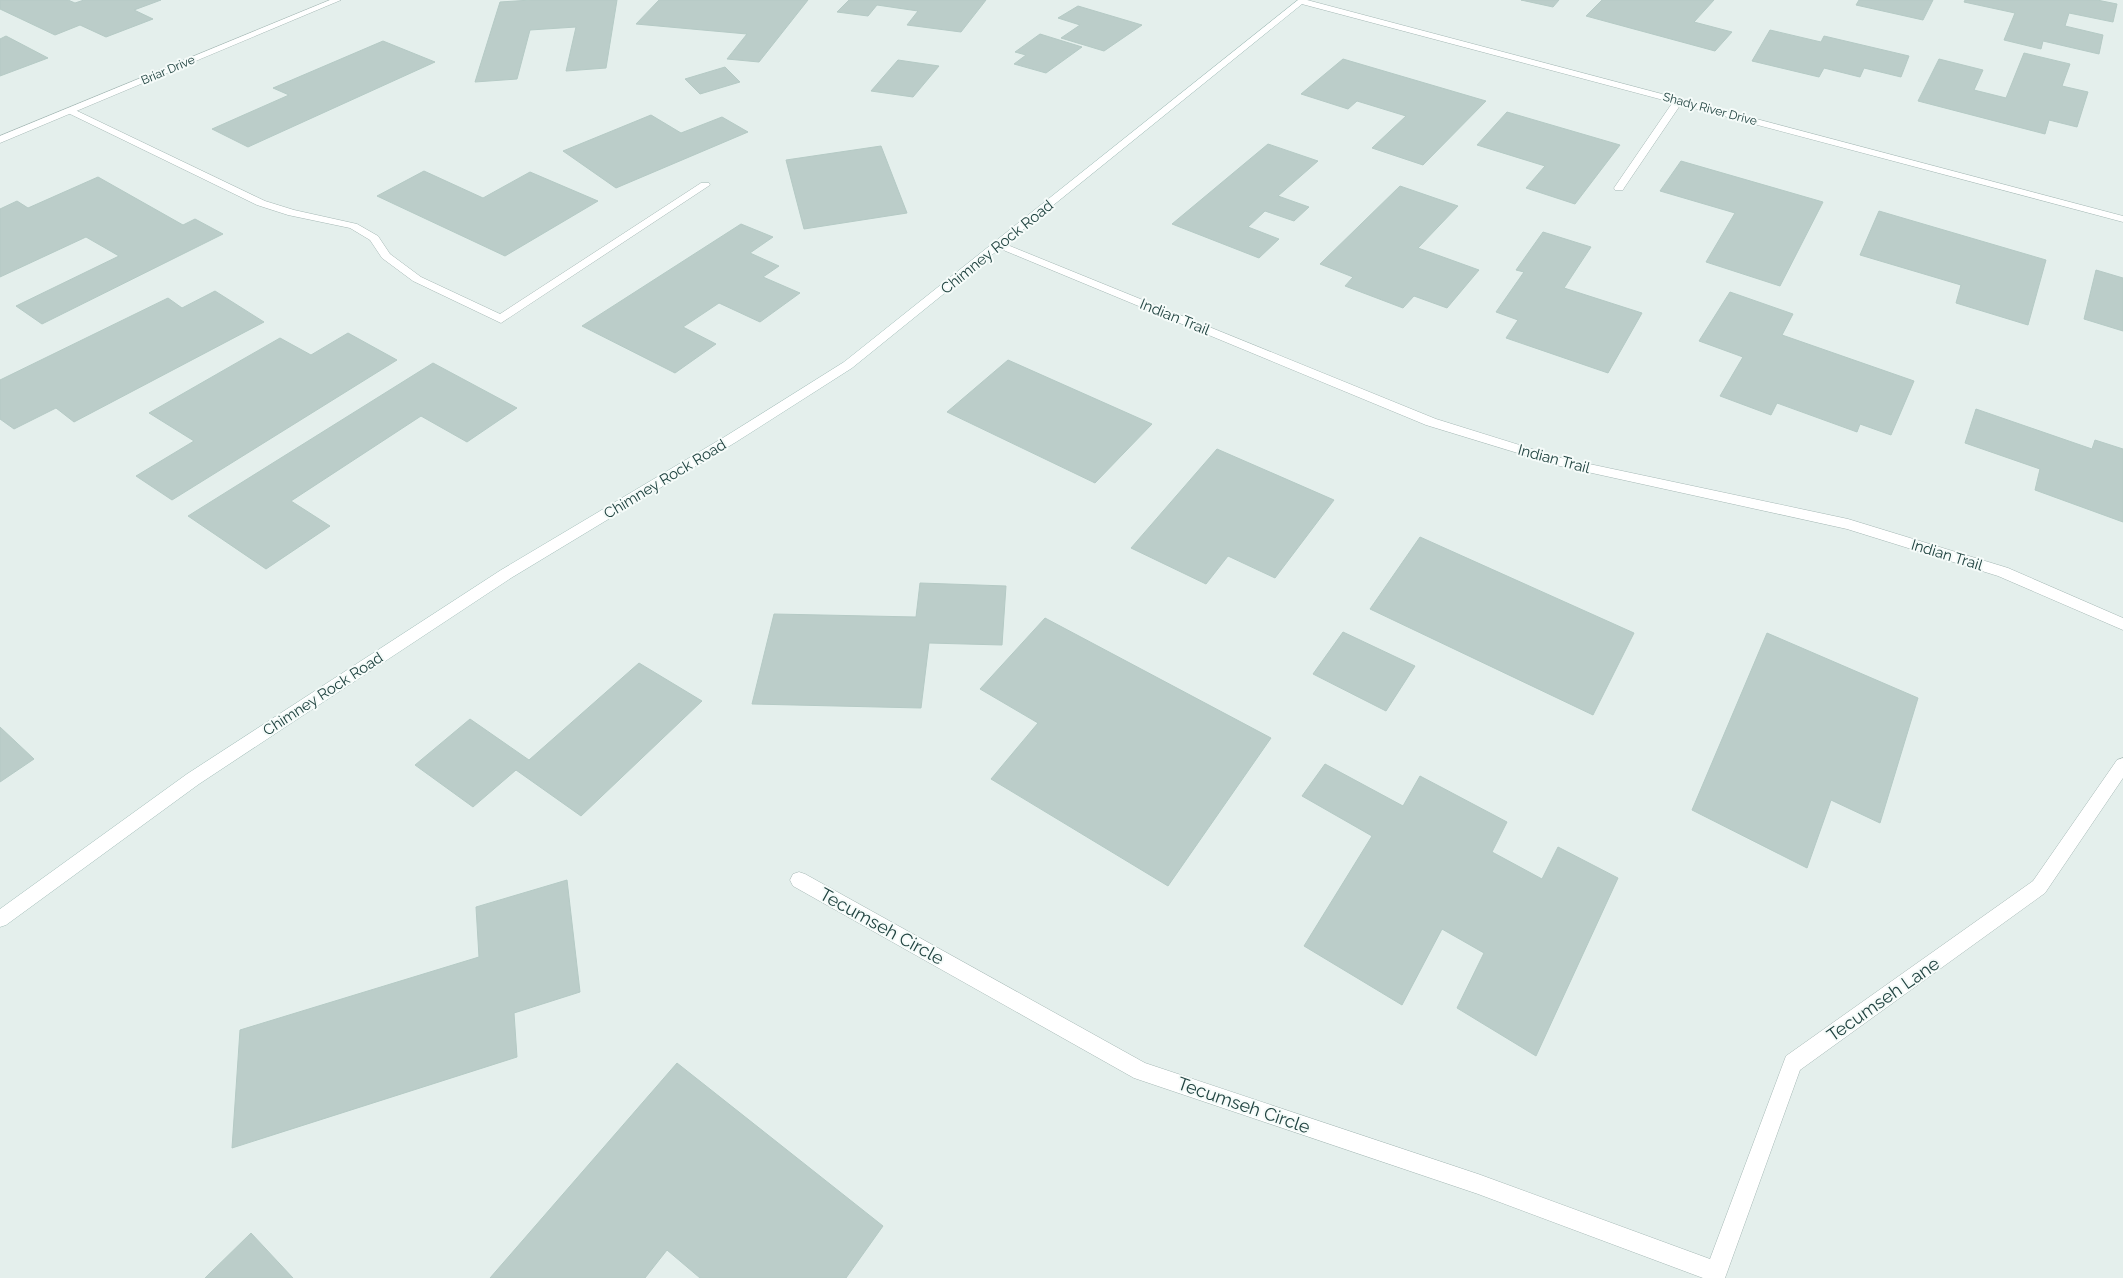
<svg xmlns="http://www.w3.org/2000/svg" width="2123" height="1278" font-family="Raleway,sans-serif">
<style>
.building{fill:#bbcdc9;stroke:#b5cac5}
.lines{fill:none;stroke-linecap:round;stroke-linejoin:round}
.service-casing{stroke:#a5b8b5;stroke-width:1}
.minor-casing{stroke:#a5b8b5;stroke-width:1}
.tertiary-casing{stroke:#a5b8b5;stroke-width:1}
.secondary-casing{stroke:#a1bcb8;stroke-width:1}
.service{fill:#fff;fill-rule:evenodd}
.minor{fill:#fff;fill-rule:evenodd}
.tertiary{fill:#fff;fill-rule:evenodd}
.secondary{fill:#fff;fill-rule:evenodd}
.labels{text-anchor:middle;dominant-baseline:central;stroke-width:4;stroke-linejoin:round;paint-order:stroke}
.far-street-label{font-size:12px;fill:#204340;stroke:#f5fbf9}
.street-label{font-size:15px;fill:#204340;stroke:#f5fbf9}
.near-street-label{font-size:18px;fill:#204340;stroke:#f5fbf9}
</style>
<rect width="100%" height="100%" fill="#e4efec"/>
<g class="building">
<polygon points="0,0 68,0 75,3 84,0 161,0 134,10 153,19 106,37 80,25 55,35 0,9"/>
<polygon points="531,0 617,0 606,68 566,71 576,27 530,30 517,79 475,82 500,2"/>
<polygon points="659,0 808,0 759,62 727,59 747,34 636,24"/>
<polygon points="849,0 986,0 961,32 907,25 918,11 877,5 868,16 837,12"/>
<polygon points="1521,0 1559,0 1553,7"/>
<polygon points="1602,0 1714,0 1694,22 1732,32 1715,51 1586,16"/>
<polygon points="1859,0 1933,0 1923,20 1856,5"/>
<polygon points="1965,0 2097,0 2117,4 2113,22 2069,13 2065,26 2103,35 2099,54 2043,41 2041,49 2004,40 2015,13 1964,2"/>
<polygon points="1078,6 1142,25 1104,51 1061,38 1080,25 1058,18"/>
<polygon points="1770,30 1821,42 1824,36 1909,56 1901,77 1864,68 1860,77 1824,68 1819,77 1752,61"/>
<polygon points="1040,34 1082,47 1046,73 1014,64 1026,55 1015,52"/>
<polygon points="6,36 48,58 0,76 0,39"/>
<polygon points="383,41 435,62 248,147 212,129 289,95 273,88"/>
<polygon points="2024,53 2070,64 2062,86 2088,92 2077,127 2049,120 2045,134 1918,101 1939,59 1983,70 1974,90 2006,98"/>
<polygon points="1343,59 1486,101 1423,165 1372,148 1406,116 1357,101 1348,109 1301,94"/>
<polygon points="898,60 939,66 913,97 871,91"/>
<polygon points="725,67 740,82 700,94 685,79"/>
<polygon points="1507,112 1620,145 1575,204 1526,188 1545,166 1477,145"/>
<polygon points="651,115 681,133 722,117 748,132 616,188 563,151"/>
<polygon points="1268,144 1318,161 1278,196 1309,207 1294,221 1265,211 1248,227 1279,239 1259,258 1172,224"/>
<polygon points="881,146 907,213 804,229 786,160"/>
<polygon points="1681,161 1823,202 1780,286 1706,262 1735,213 1660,191"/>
<polygon points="424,171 483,198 530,172 598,201 505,256 377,196"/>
<polygon points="98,177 183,225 195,219 223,234 42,324 16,306 119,256 86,237 0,277 0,209 17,201 28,208"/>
<polygon points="1400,186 1458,206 1418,248 1479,270 1447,308 1414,296 1403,308 1345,286 1353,277 1320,264"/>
<polygon points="1879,211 2046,260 2028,325 1956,303 1961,285 1860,255"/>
<polygon points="741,224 773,237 750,253 779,266 763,277 800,293 760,322 719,303 683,327 716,344 675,373 582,326"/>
<polygon points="1543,232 1591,247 1564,288 1642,313 1608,373 1506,338 1518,320 1496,312 1524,272 1516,270"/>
<polygon points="2096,270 2123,278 2123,331 2084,319"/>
<polygon points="215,291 264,322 74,422 56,408 14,429 0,419 0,380 168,298 182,308"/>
<polygon points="1730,292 1793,314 1782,335 1914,381 1891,435 1860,424 1857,432 1777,403 1771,415 1720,396 1743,357 1699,341"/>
<polygon points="348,333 397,360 172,500 136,476 194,441 149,413 280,338 311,355"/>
<polygon points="1008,360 1152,424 1095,483 947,412"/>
<polygon points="433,363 517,408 467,442 421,416 291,501 330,526 266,569 188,516"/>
<polygon points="1976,409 2092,449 2095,440 2123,449 2123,522 2035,490 2040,469 1965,443"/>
<polygon points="1217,449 1334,500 1275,578 1228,556 1206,584 1131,548"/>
<polygon points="1420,537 1634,633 1593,715 1370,609"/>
<polygon points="920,583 1006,586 1002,645 929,643 921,708 752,704 774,614 916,617"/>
<polygon points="1045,618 1271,738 1168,886 991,779 1038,723 980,689"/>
<polygon points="1343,632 1415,666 1386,711 1313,674"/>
<polygon points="1767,633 1918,698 1880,823 1831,800 1807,868 1692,810"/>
<polygon points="639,663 702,701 581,816 516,770 473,807 415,765 470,719 529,760"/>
<polygon points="0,727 34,759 0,782"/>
<polygon points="1325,764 1403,806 1420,776 1507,822 1492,852 1542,879 1558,847 1618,878 1536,1056 1457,1008 1484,953 1442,929 1402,1005 1304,946 1372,836 1302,796"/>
<polygon points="567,880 580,992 514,1013 517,1057 232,1148 240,1030 479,957 476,907"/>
<polygon points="677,1063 883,1226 846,1278 700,1278 667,1250 645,1278 490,1278"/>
<polygon points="251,1233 293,1278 205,1278"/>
</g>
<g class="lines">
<g class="service-casing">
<g id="service">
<polygon points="1678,98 1683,101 1624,188 1623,190 1615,190 1614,188 1675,99"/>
<polygon points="71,108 265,201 294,210 357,224 378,236 390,254 421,277 500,314 701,183 709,183 710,185 501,323 413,281 382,258 370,240 350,228 288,215 257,205 68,113 68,109"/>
</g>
</g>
<g class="minor-casing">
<g id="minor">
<polygon points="1298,0 1307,0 2123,216 2123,222 1298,3"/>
<polygon points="1000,242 1436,419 1561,458 1848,519 2008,568 2123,618 2123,630 1998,576 1847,529 1560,466 1426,425 996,247 995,245"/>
<polygon points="2123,758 2123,778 2045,893 1800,1070 1725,1278 1703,1278 1478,1194 1134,1078 793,886 790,880 793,874 799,872 805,874 1145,1063 1478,1174 1710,1259 1786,1056 2033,881 2117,760"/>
</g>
</g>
<g class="tertiary-casing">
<polygon id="tertiary" points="330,0 341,0 0,143 0,136"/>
</g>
<g class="secondary-casing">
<polygon id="secondary" points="1298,0 1307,0 852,368 736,442 511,578 199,784 6,925 0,927 0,909 187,774 501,570 726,436 844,362"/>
</g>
<use href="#service" class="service"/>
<use href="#minor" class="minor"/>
<use href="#tertiary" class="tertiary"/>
<use href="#secondary" class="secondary"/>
</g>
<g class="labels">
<g class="far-street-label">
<text transform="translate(168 70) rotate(-23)">Briar Drive</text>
<text transform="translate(1710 109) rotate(15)">Shady River Drive</text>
</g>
<g class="street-label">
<text transform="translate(997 247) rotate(-39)">Chimney Rock Road</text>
<text transform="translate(1175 317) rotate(22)">Indian Trail</text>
<text transform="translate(1554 459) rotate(15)">Indian Trail</text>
<text transform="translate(665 479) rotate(-31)">Chimney Rock Road</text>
<text transform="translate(1947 555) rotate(17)">Indian Trail</text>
<text transform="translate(323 694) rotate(-33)">Chimney Rock Road</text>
</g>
<g class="near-street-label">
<text transform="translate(882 926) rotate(29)">Tecumseh Circle</text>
<text transform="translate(1883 999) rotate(-35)">Tecumseh Lane</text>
<text transform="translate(1244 1105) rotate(19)">Tecumseh Circle</text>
</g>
</g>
</svg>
